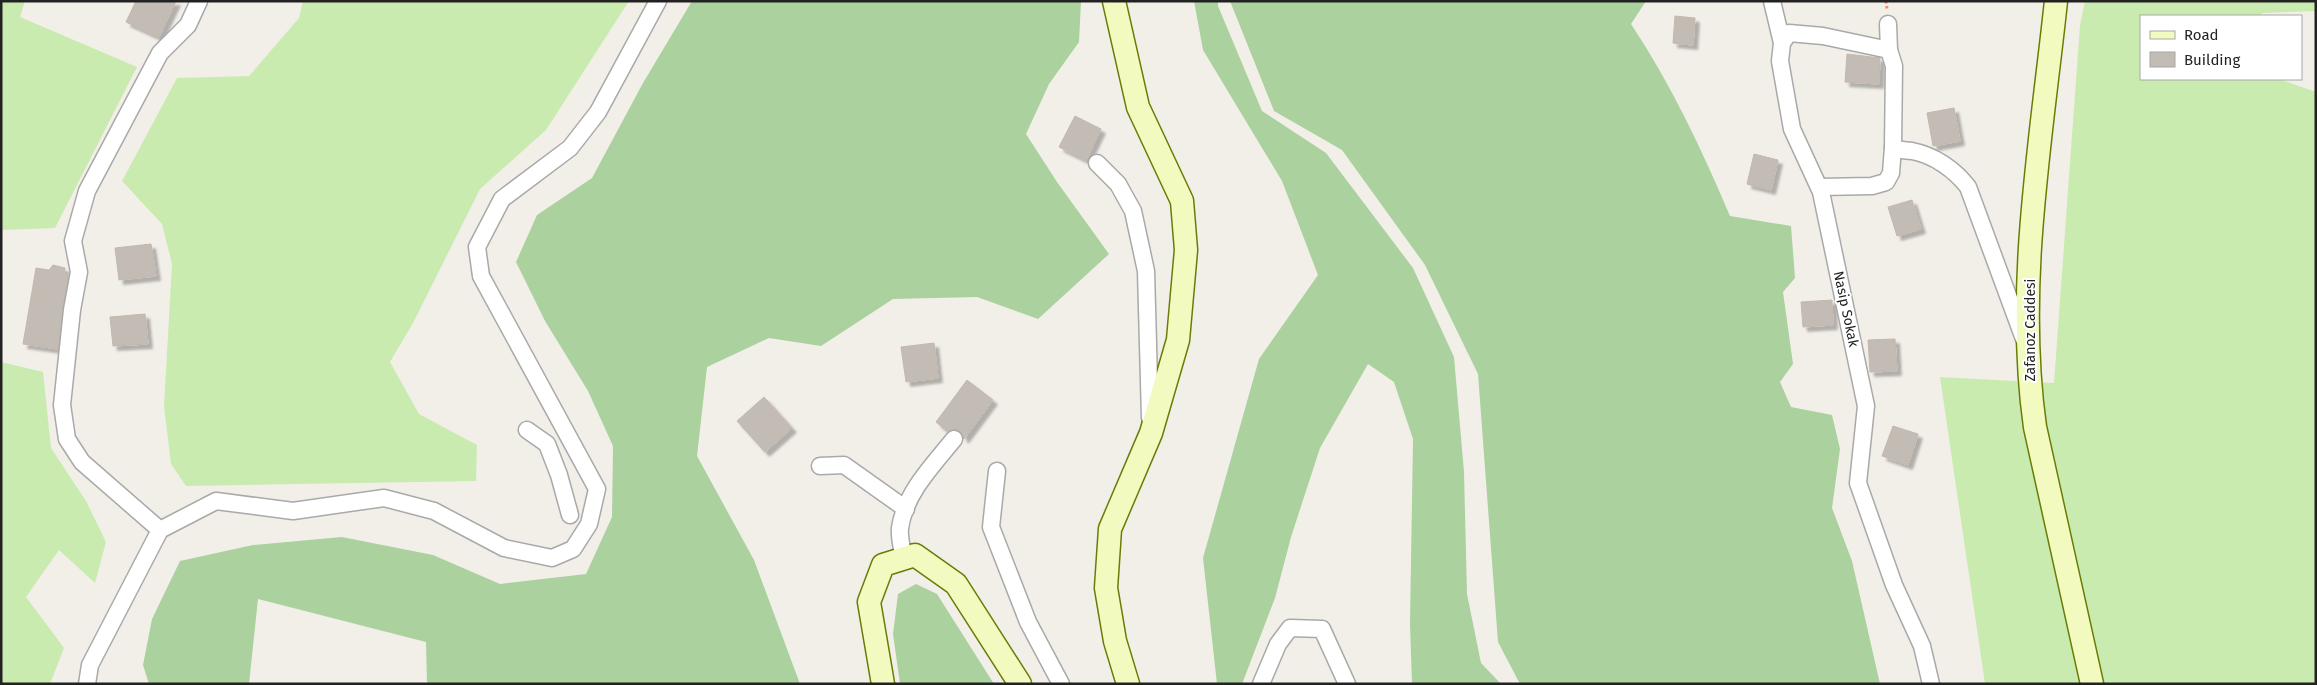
<svg xmlns="http://www.w3.org/2000/svg" width="2317" height="685" font-family="'Fira Sans',sans-serif">
<style>
.grass{fill:#c9ebb0}
.forest{fill:#aad19e}
.building{fill:#c3bcb5;stroke:#c4b7ab;filter:url(#shadow)}
.lines{fill:none;stroke-linecap:round;stroke-linejoin:round}
.street-casing{stroke:#a9a9a9;stroke-width:19}
.secondary-casing{stroke:#697c05;stroke-width:25}
.path{stroke:#f98772;stroke-width:3;stroke-dasharray:2.5 2.5;stroke-linecap:butt}
.street{stroke:#fff;stroke-width:16}
.secondary{stroke:#f3fabf;stroke-width:22}
.labels{text-anchor:middle;dominant-baseline:central;stroke-width:4;stroke-linejoin:round;paint-order:stroke}
.street-label{font-size:14px;fill:#222;stroke:#fff}
</style>
<defs>
<filter id="shadow"><feDropShadow dx="4.5" dy="4.5" stdDeviation="1" flood-color="#0004"/></filter>
</defs>
<rect width="100%" height="100%" fill="#f2efe9"/>
<g class="grass">
<polygon points="1,1 25,1 20,17 137,67 55,228 1,230"/>
<polygon points="303,1 629,1 546,130 480,189 413,323 390,362 419,414 477,445 476,481 186,486 171,464 164,406 172,264 162,224 122,181 177,78 249,76 299,18"/>
<polygon points="2085,1 2316,1 2316,11 2262,13 2261,16 2141,16 2141,79 2279,79 2316,92 2316,684 1985,684 1940,377 2054,383 2080,25"/>
<polygon points="1,362 43,372 51,448 86,501 106,542 95,583 59,550 26,597 64,648 50,684 1,684"/>
</g>
<g class="forest">
<polygon points="692,1 1081,1 1079,42 1049,84 1026,134 1057,182 1109,254 1038,319 977,297 893,299 821,346 769,338 707,367 697,456 754,560 800,684 427,684 426,642 258,599 249,684 149,684 143,665 152,619 180,561 253,545 342,537 433,555 500,584 586,574 612,517 613,446 588,391 545,321 516,262 537,215 592,178 643,83"/>
<polygon points="1194,1 1218,1 1218,6 1262,111 1326,153 1413,268 1454,357 1464,472 1467,594 1481,663 1501,684 1412,684 1410,624 1413,439 1394,382 1368,364 1320,448 1291,537 1275,598 1242,684 1217,684 1203,558 1259,359 1318,275 1282,181 1203,50"/>
<path d="M1230 1H1646L1631 24C1671 84 1702 150 1730 216L1791 226 1795 278 1783 292 1793 364 1780 382 1791 407 1832 415 1840 449 1832 508 1852 561 1880 684H1520L1498 642 1478 374 1425 265 1342 150 1274 111Z"/>
<polygon points="916,584 937,594 994,684 900,684 893,634 898,594"/>
</g>
<g class="building">
<polygon points="136,1 176,1 159,37 126,22"/>
<polygon points="1675,16 1695,18 1693,45 1673,43"/>
<polygon points="1847,54 1880,58 1879,84 1845,82"/>
<polygon points="1954,108 1960,141 1933,146 1927,113"/>
<polygon points="1075,116 1101,129 1086,160 1059,147"/>
<polygon points="1754,154 1778,160 1771,190 1747,184"/>
<polygon points="1912,200 1921,229 1897,236 1888,207"/>
<polygon points="151,244 156,276 119,280 115,248"/>
<polygon points="53,265 65,268 64,274 68,275 58,349 23,344 36,268 49,270"/>
<polygon points="1832,300 1833,325 1803,327 1801,302"/>
<polygon points="145,314 148,344 113,346 110,317"/>
<polygon points="1895,339 1897,371 1870,372 1868,340"/>
<polygon points="934,343 938,378 906,382 901,347"/>
<polygon points="967,380 993,400 964,439 960,431 955,429 948,432 936,422"/>
<polygon points="764,397 792,428 765,452 737,421"/>
<polygon points="1893,426 1918,434 1908,465 1882,456"/>
</g>
<g class="lines">
<g class="street-casing">
<g id="street">
<polyline points="1772,1 1782,43"/>
<path d="M1888 24 1889 50 1894 66 1893 147C1900 151 1904 150 1912 151 1934 155 1955 170 1968 187L2024 339"/>
<polyline points="1889,50 1823,36 1789,33 1782,43 1780,61 1792,129 1821,192 1866,406 1858,483 1894,585 1922,646 1931,684"/>
<polyline points="1097,163 1118,184 1133,211 1146,271 1150,418"/>
<polyline points="1819,187 1872,186 1886,182 1891,173 1893,147"/>
<polyline points="527,430 547,444 559,475 570,515"/>
<polyline points="820,466 844,465 906,509"/>
<polyline points="997,471 991,527 1028,622 1061,684"/>
<polyline points="160,530 82,462 67,439 62,405 72,310 79,272 73,241 87,191 160,53 188,25 199,1"/>
<path d="M904 559C902 549 899 537 900 528 905 493 933 465 954 439"/>
<polyline points="87,684 90,665 160,530 216,501 293,511 384,498 434,511 504,548 552,558 573,549 589,524 597,489 481,276 477,247 502,199 570,148 598,112 658,1"/>
<polyline points="1261,684 1278,644 1290,628 1322,629 1347,684"/>
</g>
</g>
<g class="secondary-casing">
<g id="secondary">
<polyline points="1114,1 1138,107 1182,201 1186,250 1178,340 1151,433 1110,529 1106,588 1115,641 1128,684"/>
<path d="M2056 1C2041 142 2015 286 2035 427L2092 684"/>
<polyline points="883,684 869,602 883,565 915,555 956,584 1020,684"/>
</g>
</g>
<polyline class="path" points="1886,1 1887,9"/>
<use href="#street" class="street"/>
<use href="#secondary" class="secondary"/>
</g>
<g class="labels">
<g class="street-label">
<text transform="translate(1846 309) rotate(78)">Nasip Sokak</text>
<text transform="translate(2030 330) rotate(-90)">Zafanoz Caddesi</text>
</g>
</g>
<rect width="2317" height="685" fill="none" stroke="#222222" stroke-width="5"/>
<rect x="2140" y="15" width="162" height="65" fill="#ffffff" stroke="#a7a7a7"/>
<rect x="2150" y="31" width="25" height="8" fill="#f3fabf" stroke="#a7a7a7"/>
<text x="2184" y="40" font-size="15" fill="#222222">Road</text>
<rect x="2150" y="52" width="25" height="15" fill="#c3bcb5" stroke="#a7a7a7"/>
<text x="2184" y="65" font-size="15" fill="#222222">Building</text>
</svg>
